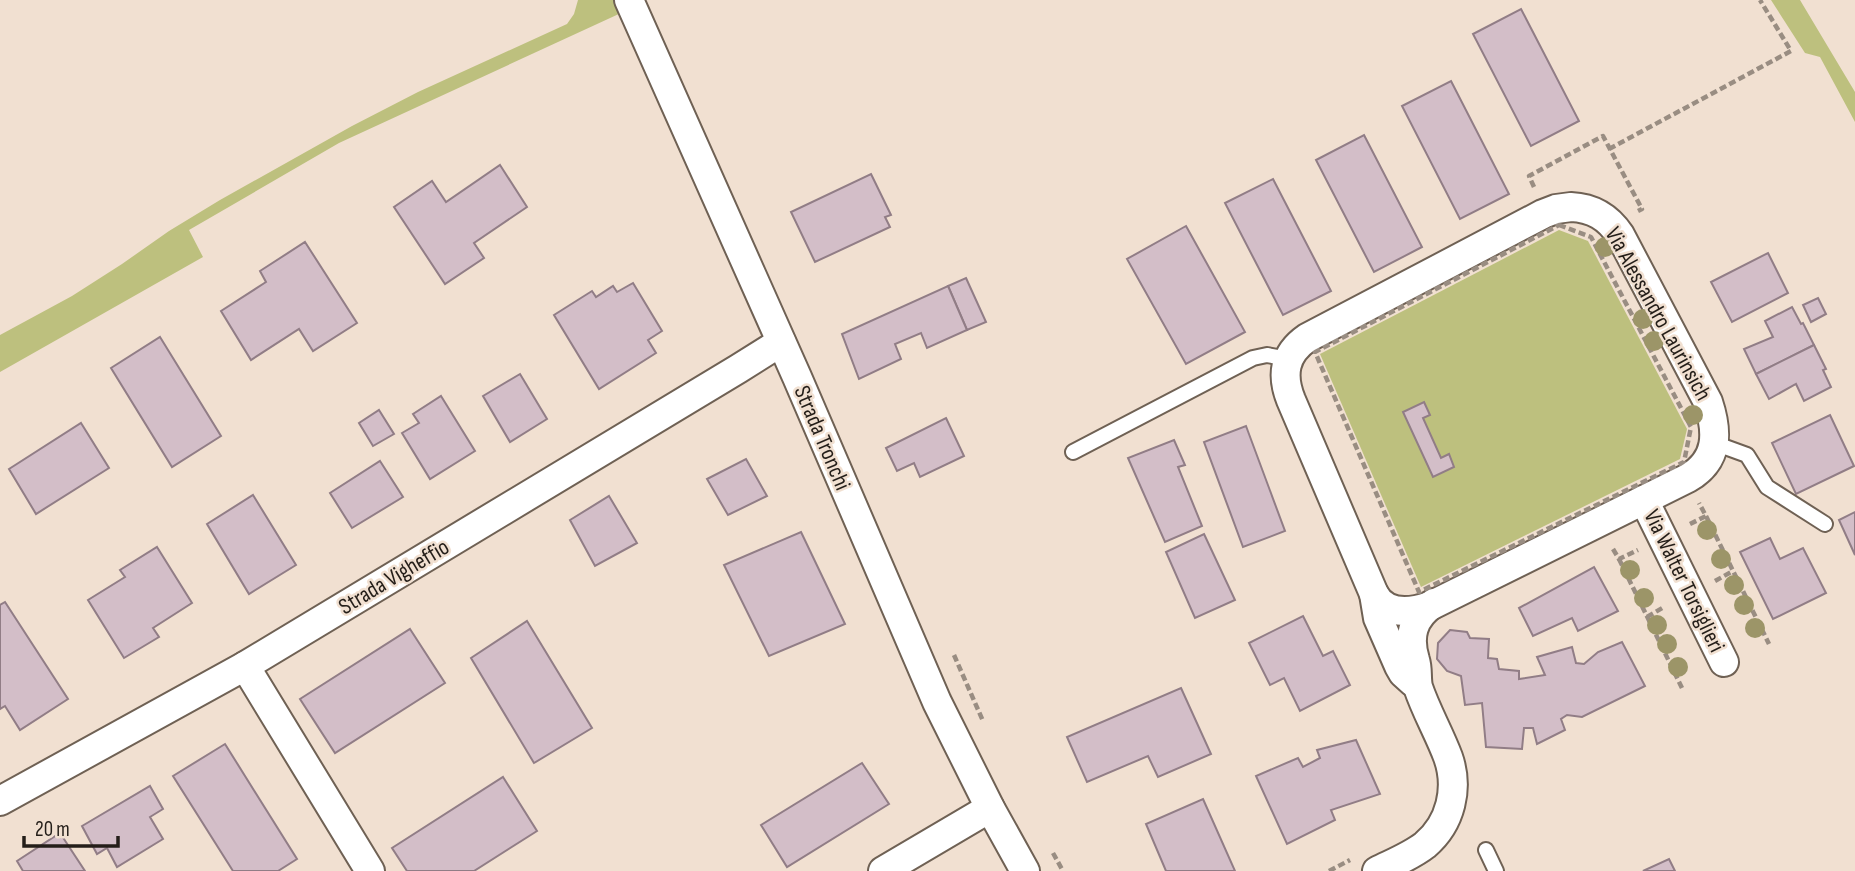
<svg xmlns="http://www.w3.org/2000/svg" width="1855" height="871" font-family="'Sofia Sans Condensed',sans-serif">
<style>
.green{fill:#bdc07e}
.building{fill:#d3bec8;stroke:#917d86;stroke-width:2}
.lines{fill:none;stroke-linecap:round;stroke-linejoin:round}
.lane-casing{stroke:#6f6154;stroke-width:18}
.street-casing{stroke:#6f6154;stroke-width:32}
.path{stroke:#998d82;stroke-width:4.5;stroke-dasharray:7 3.5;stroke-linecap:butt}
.lane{stroke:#fff;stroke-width:14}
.street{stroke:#fff;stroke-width:28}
.tree{fill:#9c9568}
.labels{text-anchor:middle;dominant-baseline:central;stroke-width:5;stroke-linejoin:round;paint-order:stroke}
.street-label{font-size:23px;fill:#241e19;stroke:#f1e0d1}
</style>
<rect width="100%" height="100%" fill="#f1e0d1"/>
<g class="green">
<polygon points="578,0 615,0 621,13 339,143 189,230 203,257 0,372 0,335 72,296 122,264 169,231 220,200 352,126 418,92 567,24 574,14"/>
<polygon points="1771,0 1800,0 1855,92 1855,122 1820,57 1805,53"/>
<polygon points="1559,230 1588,241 1687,429 1680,459 1421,587 1320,354"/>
</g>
<g class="building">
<polygon points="1521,9 1579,121 1531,146 1473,34"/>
<polygon points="1451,81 1509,194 1460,219 1402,106"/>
<polygon points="1364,135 1422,247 1374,272 1316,160"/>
<polygon points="500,165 527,207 474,243 484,258 445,284 394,207 432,181 446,202"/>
<polygon points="871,174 891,215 885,217 890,227 815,262 791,212"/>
<polygon points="1273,179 1331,291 1283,315 1225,203"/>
<polygon points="1186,226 1245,332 1186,364 1127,259"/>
<polygon points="305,242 357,323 313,351 299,329 251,360 221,311 266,282 260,271"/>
<polygon points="1768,253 1788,293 1732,322 1711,282"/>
<polygon points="966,278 986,322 967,330 948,286"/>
<polygon points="633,283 662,331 648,340 656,353 599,389 554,315 592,291 596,297 613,286 617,292"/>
<polygon points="948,286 967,330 927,348 921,333 895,344 901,359 859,379 842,334"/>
<polygon points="1818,298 1826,314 1811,322 1803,305"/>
<polygon points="1792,307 1801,324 1803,323 1814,345 1756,374 1744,349 1773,337 1765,321"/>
<polygon points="160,337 221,436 172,467 111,368"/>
<polygon points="1814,345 1826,369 1823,370 1831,387 1804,401 1796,384 1769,399 1756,374"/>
<polygon points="520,374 547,419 510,442 483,396"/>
<polygon points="441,396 475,451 430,479 402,433 419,423 413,414"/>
<polygon points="1424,402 1430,415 1423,418 1441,458 1449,454 1454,467 1433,477 1403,412"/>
<polygon points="379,410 394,434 373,446 359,423"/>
<polygon points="1830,415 1854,466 1796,494 1772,443"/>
<polygon points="946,418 964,456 920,477 914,463 897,471 886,448"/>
<polygon points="81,423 109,468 36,514 9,469"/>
<polygon points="1246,426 1285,531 1243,547 1204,442"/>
<polygon points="1174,440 1185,465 1178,467 1202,526 1165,542 1128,458"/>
<polygon points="746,459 767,496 728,515 707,479"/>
<polygon points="380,461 403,497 352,528 330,493"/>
<polygon points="253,495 296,565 249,594 207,524"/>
<polygon points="609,496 637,543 595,566 570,520"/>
<polygon points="1855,512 1855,555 1839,520"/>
<polygon points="801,532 845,624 769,656 724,565"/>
<polygon points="1204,534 1235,600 1195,618 1166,552"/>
<polygon points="1770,538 1780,559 1803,548 1826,593 1773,619 1740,552"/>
<polygon points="157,547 192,603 153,628 159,637 124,658 88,600 125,577 120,570"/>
<polygon points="1594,567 1618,611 1578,631 1572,618 1533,636 1519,608"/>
<polygon points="5,602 68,699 20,730 5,706 0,709 0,605"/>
<polygon points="1303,616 1323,656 1333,651 1350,685 1300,711 1284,678 1270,685 1249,643"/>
<polygon points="527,621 592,728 534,763 471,658"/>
<polygon points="410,629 445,683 335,753 300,699"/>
<polygon points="1450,630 1467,632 1470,638 1489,639 1488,658 1497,659 1499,669 1519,671 1519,679 1545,675 1537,657 1572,647 1576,663 1584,664 1598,652 1622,642 1645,686 1582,717 1567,715 1561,719 1565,730 1537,744 1533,728 1524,728 1522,749 1486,747 1482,703 1465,705 1461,676 1447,671 1437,659 1438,643"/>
<polygon points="1181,688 1211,754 1158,777 1148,756 1087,782 1067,737"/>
<polygon points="1356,740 1380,794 1331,810 1335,820 1287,844 1256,776 1298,758 1303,767 1320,758 1317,750"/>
<polygon points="225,744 297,859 278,871 233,871 173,776"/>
<polygon points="862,763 889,804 787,867 761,825"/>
<polygon points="503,777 537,831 474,871 407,871 392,848"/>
<polygon points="150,786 163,809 150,817 163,839 117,867 107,848 97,854 82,826"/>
<polygon points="1203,799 1235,871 1166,871 1146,824"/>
<polygon points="60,833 85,871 23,871 17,861"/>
<polygon points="1669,859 1675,871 1643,871"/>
</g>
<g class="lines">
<g class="lane-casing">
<g id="lane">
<polyline points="1714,443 1747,455 1767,487 1825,524"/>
<polyline points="1073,452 1253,358 1267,355 1288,359"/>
<polyline points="1486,850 1496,871"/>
</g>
</g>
<g class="street-casing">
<g id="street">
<polyline points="629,0 797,377 937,702 990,808 1025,871"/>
<path d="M1571 207C1593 208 1608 217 1620 235L1708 402C1718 432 1719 460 1688 478L1430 606C1410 613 1385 615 1374 594L1291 400C1281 375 1284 354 1307 338L1543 214 1556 209Z"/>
<polyline points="1644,500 1724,662"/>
<polyline points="1374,594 1378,618 1399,666 1403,673 1413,682"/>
<polyline points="245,666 370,871"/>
<polyline points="0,801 245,666 738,369 781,342"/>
<polyline points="883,871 990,808"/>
<path d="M1377 871C1393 863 1411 856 1425 845 1451 823 1459 788 1448 757 1439 733 1426 711 1418 687 1416 678 1418 669 1415 660 1408 637 1412 618 1434 603"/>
</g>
</g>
<g class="path">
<polyline points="1609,149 1791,51 1760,0"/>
<polyline points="1534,187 1529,176 1603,136 1642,209 1638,211"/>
<polygon points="1559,225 1591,237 1691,427 1684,462 1419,592 1315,352"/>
<polyline points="1706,516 1769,644"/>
<polyline points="1690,524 1706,516 1699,503"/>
<polyline points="1613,549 1619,559 1638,550"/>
<polyline points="1619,559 1683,690"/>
<polyline points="1715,581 1733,571"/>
<polyline points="1647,617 1664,607"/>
<polyline points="954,655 983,721"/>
<polyline points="1053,853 1063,871"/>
<polyline points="1329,871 1350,860"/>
</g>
<use href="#lane" class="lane"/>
<use href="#street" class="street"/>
</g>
<g class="tree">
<circle cx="1605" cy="247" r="10"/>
<circle cx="1643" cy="319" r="10"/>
<circle cx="1654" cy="341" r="10"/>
<circle cx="1693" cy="415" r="10"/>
<circle cx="1707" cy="530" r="10"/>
<circle cx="1721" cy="559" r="10"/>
<circle cx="1630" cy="570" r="10"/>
<circle cx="1734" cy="585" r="10"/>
<circle cx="1644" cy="598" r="10"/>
<circle cx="1744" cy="605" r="10"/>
<circle cx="1657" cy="625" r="10"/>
<circle cx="1755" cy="628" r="10"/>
<circle cx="1667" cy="644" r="10"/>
<circle cx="1678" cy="667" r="10"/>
</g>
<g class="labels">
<g class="street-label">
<text transform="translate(1658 314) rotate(61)">Via Alessandro Laurinsich</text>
<text transform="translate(822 438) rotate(67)">Strada Tronchi</text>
<text transform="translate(394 577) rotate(-31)">Strada Vigheffio</text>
<text transform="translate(1684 581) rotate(64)">Via Walter Torsiglieri</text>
</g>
</g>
<path d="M24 836v10h94v-10" fill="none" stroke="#241e19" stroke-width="3.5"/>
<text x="35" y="836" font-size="21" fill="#241e19" stroke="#f1e0d1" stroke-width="5" paint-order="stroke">20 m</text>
</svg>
